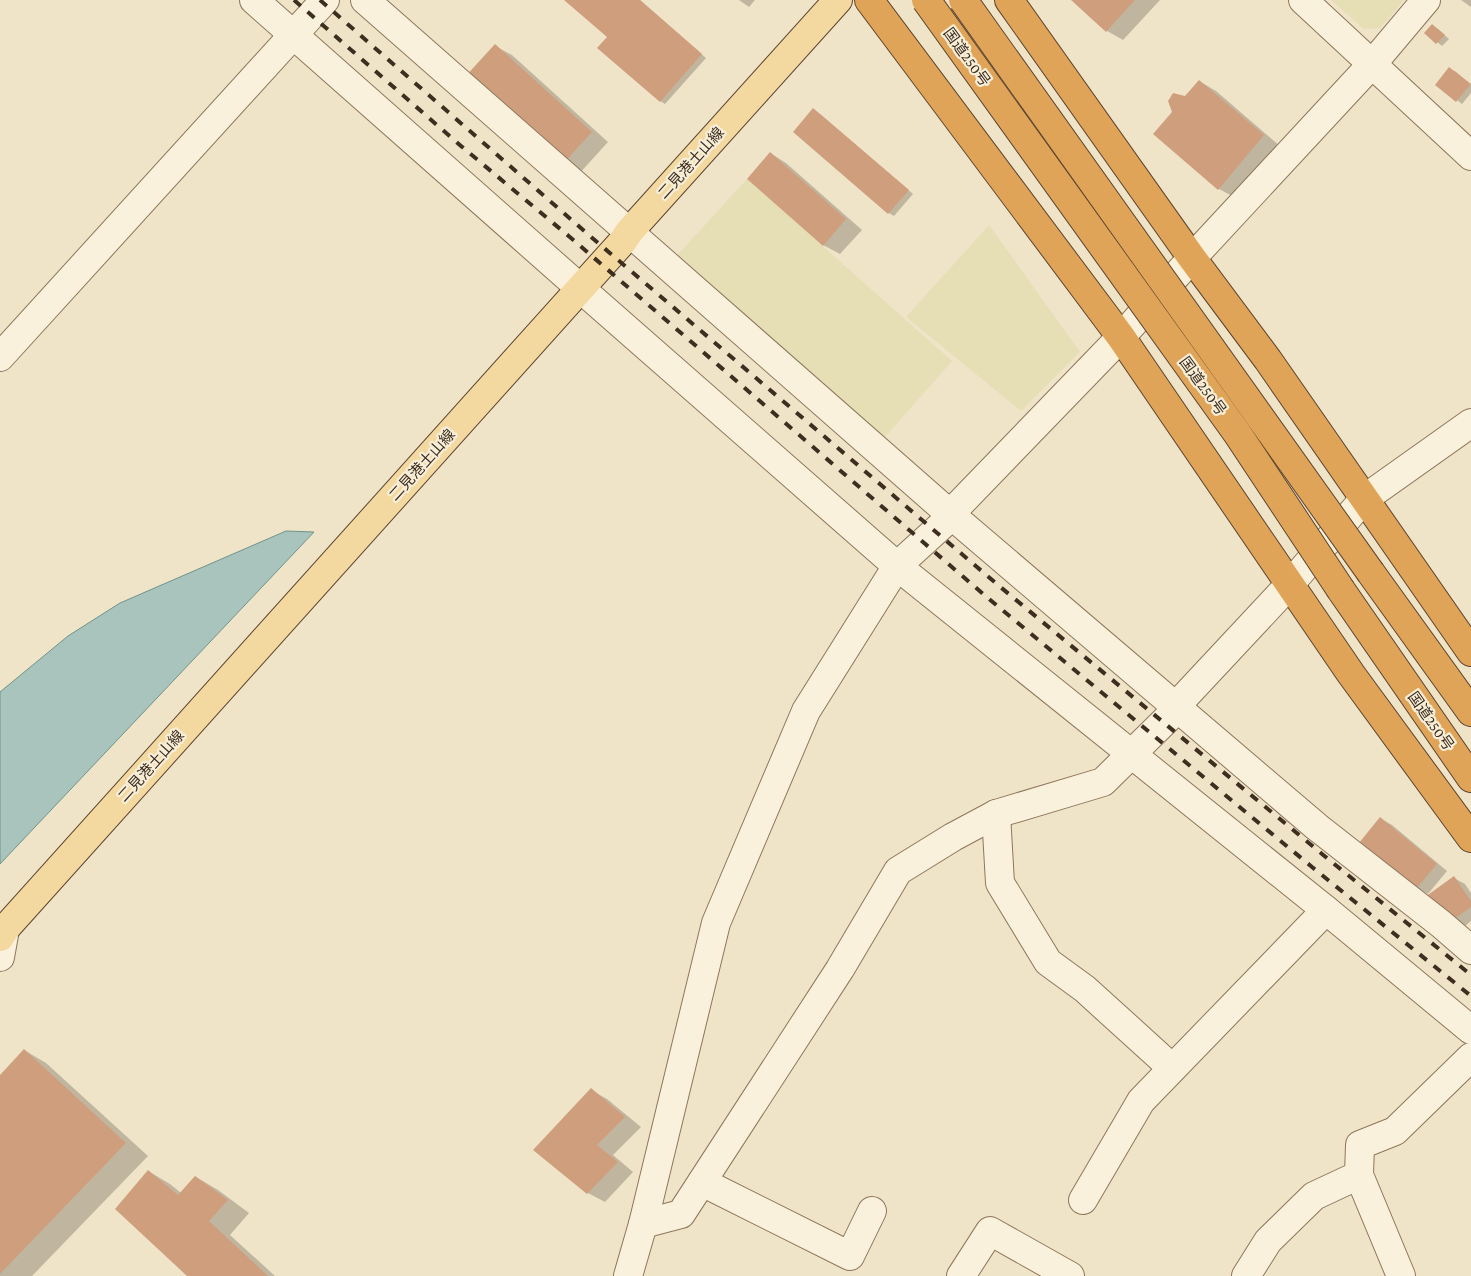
<svg xmlns="http://www.w3.org/2000/svg" width="1471" height="1276" font-family="'Crimson Pro','Noto Sans JP',serif">
<style>
.farmland{fill:#e6deb5}
.water{fill:#a9c4bc;stroke:#6f938a}
.shadow{fill:#0003}
.building{fill:#cf9f7d}
.lines{fill:none;stroke-linecap:round;stroke-linejoin:round}
.minor-casing{stroke:#8d765c;stroke-width:30}
.major-casing{stroke:#5b4430;stroke-width:30}
.highway-casing{stroke:#5b4430;stroke-width:30}
.minor{stroke:#faf1dc;stroke-width:28}
.major{stroke:#f3d9a0;stroke-width:28}
.highway{stroke:#e0a458;stroke-width:28}
.rail{stroke:#3d2e20;stroke-width:4;stroke-dasharray:9 9;stroke-linecap:butt}
.highway-bridge-casing{stroke:#5b4430;stroke-width:30;stroke-linecap:butt}
.highway-bridge{stroke:#e0a458;stroke-width:28}
.labels{text-anchor:middle;dominant-baseline:central;stroke-width:4.5;stroke-linejoin:round;paint-order:stroke}
.street-label{font-size:15px;fill:#3d2e20;stroke:#f7eed8}
</style>
<rect width="100%" height="100%" fill="#f0e4c8"/>
<g class="farmland">
<polygon points="1331,0 1404,0 1380,28 1364,29"/>
<polygon points="747,179 952,361 884,438 671,262"/>
<polygon points="989,225 1080,352 1021,411 906,317"/>
</g>
<polygon class="water" points="286,531 314,532 0,864 0,692 68,636 120,603"/>
<g class="shadow">
<polygon points="566,0 640,0 706,58 665,104 660,101 609,37"/>
<polygon points="739,0 755,0 749,7"/>
<polygon points="1073,0 1160,0 1123,40 1107,31"/>
<polygon points="1461,0 1471,0 1471,7"/>
<polygon points="1438,29 1449,39 1442,46 1426,33"/>
<polygon points="495,46 512,55 608,142 578,175 561,166"/>
<polygon points="1455,71 1471,85 1471,93 1462,104 1437,84"/>
<polygon points="1199,81 1216,91 1280,146 1236,198 1219,189 1173,112"/>
<polygon points="819,113 913,194 894,216 889,213"/>
<polygon points="770,153 786,163 862,230 840,254 823,245"/>
<polygon points="1381,819 1392,825 1447,871 1428,894 1417,888"/>
<polygon points="1454,878 1465,884 1471,893 1471,921 1465,926 1454,919"/>
<polygon points="24,1050 46,1063 148,1156 32,1276 0,1276 0,1077"/>
<polygon points="591,1090 607,1099 641,1127 613,1155 633,1172 605,1202 588,1193"/>
<polygon points="148,1171 170,1184 181,1193 196,1177 218,1190 249,1213 230,1235 275,1276 189,1276"/>
</g>
<g class="building">
<polygon points="564,0 640,0 702,54 660,102 597,48 607,37"/>
<polygon points="1071,0 1135,0 1106,32"/>
<polygon points="1432,24 1445,35 1436,44 1424,33"/>
<polygon points="495,44 592,132 560,167 463,79"/>
<polygon points="1449,67 1471,84 1456,102 1435,85"/>
<polygon points="1199,80 1264,135 1218,190 1153,134 1172,112 1168,101 1173,93 1185,96"/>
<polygon points="813,108 909,190 888,214 793,132"/>
<polygon points="770,152 846,219 823,246 747,179"/>
<polygon points="1380,817 1437,864 1416,889 1359,843"/>
<polygon points="1454,876 1471,901 1471,907 1453,920 1425,897"/>
<polygon points="24,1049 126,1143 0,1274 0,1075"/>
<polygon points="591,1088 625,1117 597,1145 618,1162 587,1194 533,1150"/>
<polygon points="148,1170 178,1195 195,1176 228,1200 209,1221 268,1276 187,1276 115,1209"/>
</g>
<g class="lines">
<g class="minor-casing">
<g id="minor">
<polyline points="254,0 580,288 897,566 1326,910 1471,1030"/>
<polyline points="365,0 950,514 1317,827 1441,924 1471,950"/>
<polyline points="1303,0 1471,156"/>
<polyline points="0,357 325,0"/>
<polyline points="996,814 1000,883 1048,962 1085,989 1172,1068"/>
<polyline points="0,931 5,929 0,957"/>
<polyline points="702,1182 850,1256 872,1211"/>
<polyline points="1083,1200 1141,1101 1326,910"/>
<polyline points="643,1224 681,1214 840,969 898,871 953,837 996,814 1103,782 1173,713 1176,706 1290,584 1364,499 1471,423"/>
<polyline points="628,1276 643,1224 716,923 806,711 897,566 942,525 950,514 1121,337 1192,258 1373,63 1426,0"/>
<polyline points="961,1276 990,1231 1070,1276"/>
<polyline points="1246,1276 1268,1241 1314,1196 1359,1175"/>
<polyline points="1401,1276 1359,1175 1360,1145 1395,1131 1471,1057"/>
</g>
</g>
<g class="major-casing">
<polyline id="major" points="0,937 5,929 623,241 629,232 838,0"/>
</g>
<g class="highway-casing">
<g id="highway">
<polyline points="869,0 1121,337 1351,674 1471,838"/>
<polyline points="1009,0 1192,258 1268,360 1471,652"/>
<polyline points="1371,573 1471,712"/>
<polyline points="1341,590 1471,778"/>
</g>
</g>
<use href="#minor" class="minor"/>
<use href="#major" class="major"/>
<use href="#highway" class="highway"/>
<g class="rail">
<polyline points="294,0 461,146 571,238 989,599 1312,867 1471,996"/>
<polyline points="320,0 590,236 998,585 1322,854 1471,975"/>
</g>
<g class="highway-bridge-casing">
<g id="highway-bridge">
<polyline points="926,0 1237,433 1341,590"/>
<polyline points="963,0 1371,573"/>
</g>
</g>
<use href="#highway-bridge" class="highway-bridge"/>
</g>
<g class="labels">
<g class="street-label">
<text transform="translate(967 57) rotate(54)">国道250号</text>
<text transform="translate(691 163) rotate(-48)">二見港土山線</text>
<text transform="translate(1203 386) rotate(54)">国道250号</text>
<text transform="translate(422 465) rotate(-48)">二見港土山線</text>
<text transform="translate(1431 721) rotate(55)">国道250号</text>
<text transform="translate(151 766) rotate(-48)">二見港土山線</text>
</g>
</g>
</svg>
